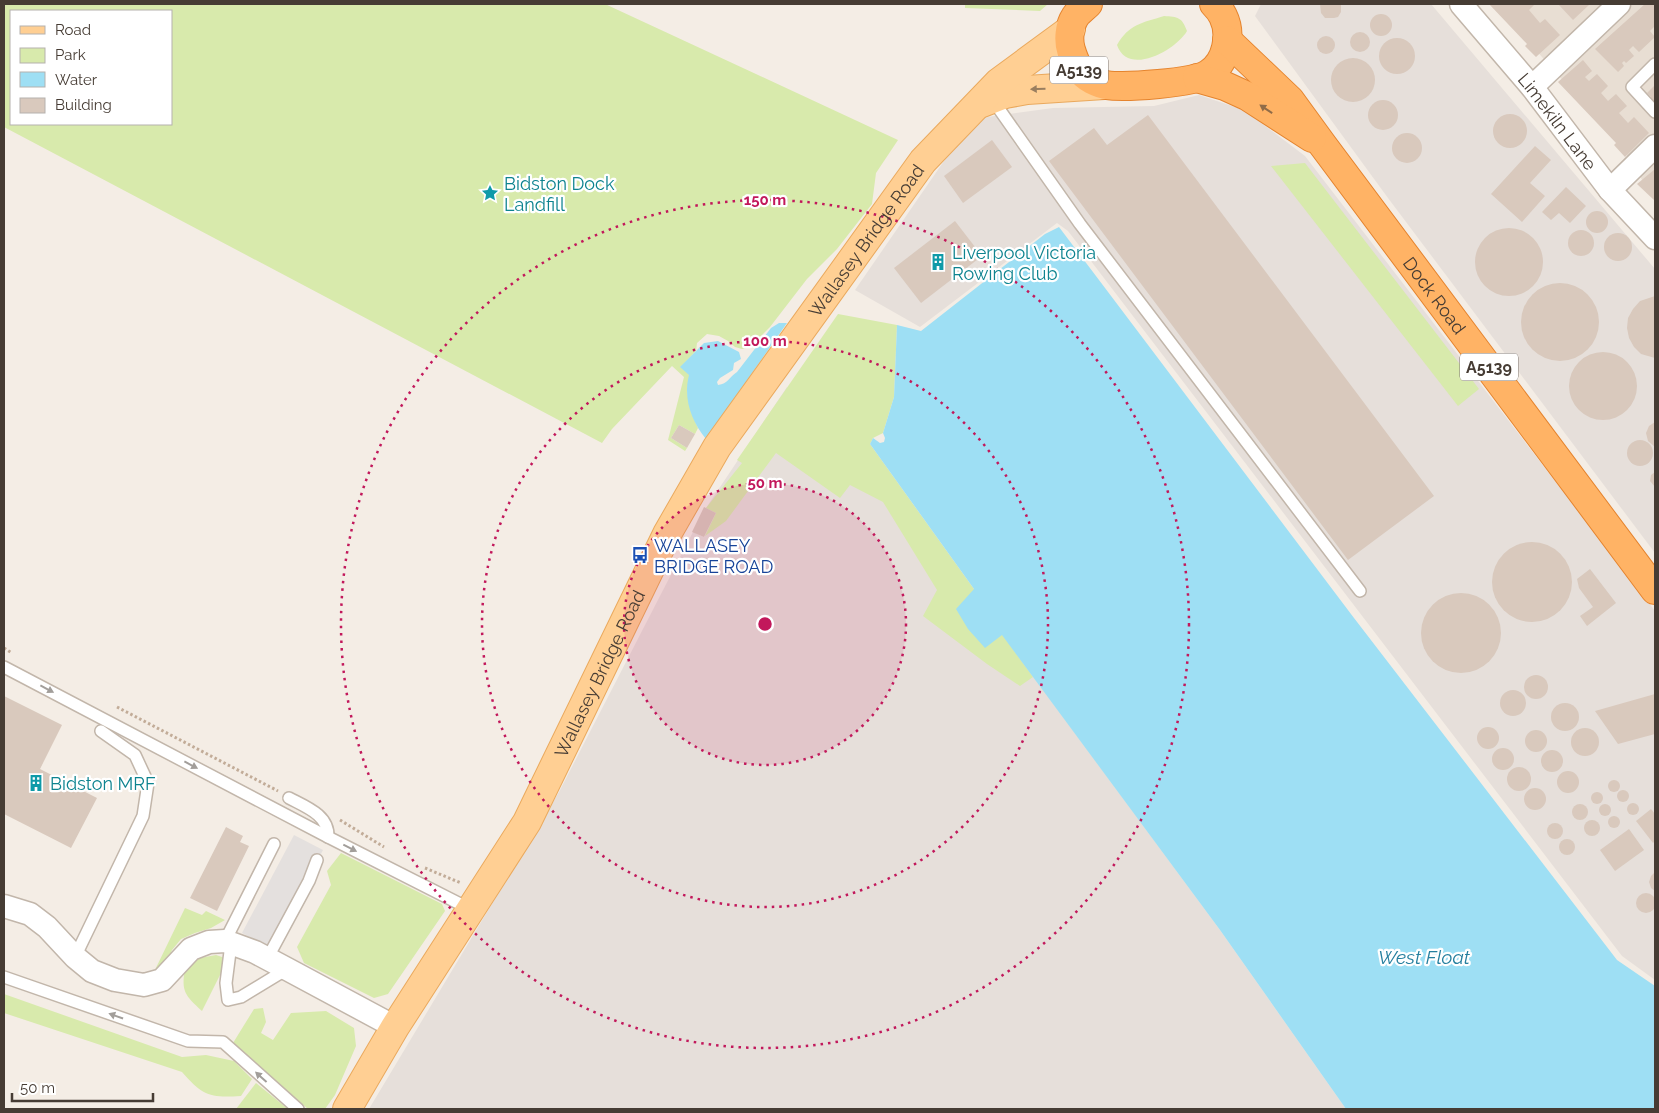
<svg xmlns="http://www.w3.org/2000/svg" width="1659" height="1113" font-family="Raleway,sans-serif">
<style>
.residential{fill:#e8ded3}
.industrial{fill:#e6dfda}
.green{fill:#d8eaac;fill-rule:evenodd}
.parking{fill:#e4e0de}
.water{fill:#9edff4}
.building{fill:#d9c9bd}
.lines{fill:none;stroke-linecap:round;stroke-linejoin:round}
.lane-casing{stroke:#c2b6aa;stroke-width:14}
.street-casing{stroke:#c2b6aa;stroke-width:25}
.primary-casing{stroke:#eaa95d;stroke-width:30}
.highway-casing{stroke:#e5842e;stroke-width:30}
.path{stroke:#c2ac98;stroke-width:3;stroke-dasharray:2.5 2.5;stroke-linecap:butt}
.lane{stroke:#fff;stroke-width:11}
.street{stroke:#fff;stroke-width:22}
.primary{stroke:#ffcf93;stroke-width:28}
.highway{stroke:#ffb365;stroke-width:28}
.oneway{fill:#997e5f}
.oneway2{fill:#906c48}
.oneway3{fill:#a29e9a}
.ring{fill:none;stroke:#c2185b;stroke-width:2.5;stroke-dasharray:2.5 5}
.labels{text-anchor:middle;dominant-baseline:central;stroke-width:4.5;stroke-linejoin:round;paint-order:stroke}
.shield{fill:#fff;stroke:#7e7671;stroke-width:1}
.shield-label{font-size:16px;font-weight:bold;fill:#463c34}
.street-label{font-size:18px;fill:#463c34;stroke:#fff}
.culture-label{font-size:18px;fill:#0d838f;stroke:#fff;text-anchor:start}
.transit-label{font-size:18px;fill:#164399;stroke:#fff;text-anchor:start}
.water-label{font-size:19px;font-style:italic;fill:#257f9f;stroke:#fff}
.centre{fill:#c2185b;stroke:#fff;stroke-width:2.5}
.ring-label{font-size:15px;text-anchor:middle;font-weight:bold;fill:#c2185b;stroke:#fff;stroke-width:4.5;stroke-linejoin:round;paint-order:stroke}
</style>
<rect width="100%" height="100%" fill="#f4ede5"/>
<polygon class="residential" points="1495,4 1655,4 1655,198 1649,191 1621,146"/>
<g class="industrial">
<polygon points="1261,4 1431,4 1655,269 1655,553 1388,198 1255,16"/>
<polygon points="1199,95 1244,110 1305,156 1655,611 1655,980 1622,956 1068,231 1057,223 920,327 855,290 973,119 1053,108 1154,106"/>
<polygon points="787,387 1002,634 1220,930 1346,1109 369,1109 559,792 693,532 704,537 716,513 706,508"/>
</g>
<g class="green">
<path d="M4 4H605L898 140 876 173 872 204 837 249 807 279 770 327 750 347 742 349 735 347 728 341 719 336 707 334 697 343 696 351 681 367 690 375C684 395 690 410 698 428L695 434 679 425 671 438 687 448 685 451 668 440 684 377 672 366 612 429 602 443 4 127ZM11 11H171V124H11Z"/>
<polygon points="965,4 1048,4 1040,11 965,8"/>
<path d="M1164 16C1178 17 1182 17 1187 31 1176 50 1128 77 1117 45 1129 24 1142 23 1164 16Z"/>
<polygon points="1305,163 1479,389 1458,406 1271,166"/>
<polygon points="838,314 897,325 894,397 883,433 873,438 870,444 974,589 1002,634 1033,677 1020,686 987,664 923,616 937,590 883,502 850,485 840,498 776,453 726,521 705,536 716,513 706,508 742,463 737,460"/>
<polygon points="341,853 442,904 445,911 388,994 374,998 304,963 297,947 331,885 327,871"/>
<polygon points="185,908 202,915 206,911 225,920 211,928 195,933 181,939 172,950 164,970 153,974"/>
<path d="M216 955 228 959 202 1011C185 995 181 992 185 968L200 958Z"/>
<path d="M4 994 182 1057 206 1055 234 1061 252 1079 241 1096C210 1098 203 1096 182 1072L4 1013Z"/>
<polygon points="263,1008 266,1022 261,1033 273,1040 291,1013 326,1011 354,1028 356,1046 335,1095 325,1109 308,1109 233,1043 254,1009"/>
<polygon points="256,1083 288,1109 236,1109"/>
</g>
<polygon class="parking" points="294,835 323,850 271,948 242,933"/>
<g class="water">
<polygon points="1059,227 1354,618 1617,960 1655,986 1655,1109 1346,1109 1220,930 1002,635 985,648 968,629 956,609 974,589 870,444 873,438 880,443 884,442 885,438 883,433 894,397 897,325 921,331 1045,234"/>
<path d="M779 323H787L706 439C691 421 683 398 689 375L680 367 704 343 718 341 739 352 741 359 734 363 733 370 720 378 717 382 718 385C728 384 729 377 737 372L771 328Z"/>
</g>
<g class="building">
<polygon points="1320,4 1341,4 1341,12 1338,17 1334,18 1325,18 1321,13"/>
<polygon points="1489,4 1532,4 1534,5 1529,10 1540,23 1545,19 1560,35 1536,57 1525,46 1527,44"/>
<polygon points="1558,4 1590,4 1573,20"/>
<polygon points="1645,4 1655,4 1655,29 1654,27 1650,31 1655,37 1639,52 1633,46 1629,50 1634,56 1626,63 1624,61 1622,63 1624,66 1618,72 1595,49"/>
<circle cx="1381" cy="25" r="11"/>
<circle cx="1360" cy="42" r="10"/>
<circle cx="1326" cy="45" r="9"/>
<circle cx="1397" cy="56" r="18"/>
<circle cx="1353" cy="80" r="22"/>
<polygon points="1583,60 1592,71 1585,77 1589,81 1597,74 1608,86 1601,93 1608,101 1616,94 1627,106 1619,113 1628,123 1634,117 1649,133 1625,157 1614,145 1616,143 1558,82"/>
<polygon points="1655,85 1655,107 1648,100 1651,97 1647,93"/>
<circle cx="1383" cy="115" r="15"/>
<circle cx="1510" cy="131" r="17"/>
<polygon points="1148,115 1434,496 1348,560 1049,161 1094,128 1107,145"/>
<circle cx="1407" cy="148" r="15"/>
<polygon points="992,140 1012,167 963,203 944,176"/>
<polygon points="1535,146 1551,160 1530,183 1545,196 1522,222 1491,194"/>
<polygon points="1655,169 1655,201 1637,184"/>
<polygon points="1566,187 1586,206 1570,223 1559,213 1551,220 1542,212"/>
<circle cx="1597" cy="222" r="11"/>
<polygon points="955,221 982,256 921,303 894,268"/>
<circle cx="1509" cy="262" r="34"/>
<circle cx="1581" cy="243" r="13"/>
<circle cx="1618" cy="247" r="14"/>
<circle cx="1560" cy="322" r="39"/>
<polygon points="1655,296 1655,358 1641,354 1634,347 1629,338 1627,328 1628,318 1633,309 1640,301"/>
<circle cx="1603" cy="386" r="34"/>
<polygon points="1655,422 1655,447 1648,441 1646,433 1649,426"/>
<polygon points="679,425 695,434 687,448 671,438"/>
<circle cx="1640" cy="453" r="13"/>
<polygon points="1655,472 1655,487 1650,481 1651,475"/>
<polygon points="704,507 716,513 704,537 692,532"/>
<circle cx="1532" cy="582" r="40"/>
<polygon points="1590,569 1616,603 1587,626 1580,616 1593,607 1579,588 1577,579"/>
<circle cx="1461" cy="633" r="40"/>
<circle cx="1536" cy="687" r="12"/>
<circle cx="1513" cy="703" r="13"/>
<polygon points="1655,694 1655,734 1618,744 1595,711"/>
<polygon points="4,696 62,725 40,769 97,798 71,848 4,814"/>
<circle cx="1565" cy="717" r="14"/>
<circle cx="1488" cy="738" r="11"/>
<circle cx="1585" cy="742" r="14"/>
<circle cx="1536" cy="741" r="11"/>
<circle cx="1503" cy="759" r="11"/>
<circle cx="1552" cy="761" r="11"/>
<circle cx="1519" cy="779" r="12"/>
<circle cx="1568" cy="782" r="11"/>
<circle cx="1614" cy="786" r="6"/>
<circle cx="1535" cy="799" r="11"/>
<circle cx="1623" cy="796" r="6"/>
<circle cx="1597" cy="798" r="6"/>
<circle cx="1633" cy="809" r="6"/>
<circle cx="1580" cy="812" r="8"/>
<circle cx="1605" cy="810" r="6"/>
<polygon points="1651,809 1655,814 1655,841 1653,843 1636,821"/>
<circle cx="1614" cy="822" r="6"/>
<circle cx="1592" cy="828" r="8"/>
<circle cx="1555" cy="831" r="8"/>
<polygon points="226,827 243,836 240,842 249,846 217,911 190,898"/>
<polygon points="1629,829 1644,850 1615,871 1600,850"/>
<circle cx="1567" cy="847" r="8"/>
<polygon points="1655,872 1655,891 1651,888 1649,882 1651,876"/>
<circle cx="1646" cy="903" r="10"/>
</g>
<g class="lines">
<g class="lane-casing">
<g id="lane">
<polyline points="1655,64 1632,87 1655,112"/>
<polyline points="992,99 1080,224 1360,591"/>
<polyline points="4,667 328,837 470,909"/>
<path d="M289 798C306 807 329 815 328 837"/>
<polyline points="225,941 274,844"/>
<polyline points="231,944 226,983 228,1000 241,997 287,969"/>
<polyline points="75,957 143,816 148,783 135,755 101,731"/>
<polyline points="267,959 309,881 317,860"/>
<polyline points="4,977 188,1041 223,1042 298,1109"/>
</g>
</g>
<g class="street-casing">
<g id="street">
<path id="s1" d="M1461 4 1532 87 1610 190 1655 238"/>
<polyline points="1532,87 1619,4"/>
<polyline points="1610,190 1655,146"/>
<polyline points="4,906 30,914 47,927 75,957 92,971 115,980 144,985 162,980 191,949 209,942 225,941 255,952 287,969 395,1027"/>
</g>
</g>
<g class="primary-casing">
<g id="primary">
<polyline points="982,103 1005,94 1027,90 1104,85"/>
<path id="s2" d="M347 1109 395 1027 527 822 667 534 717 447 923 161 999 82 1071 29"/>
</g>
</g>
<g class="highway-casing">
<g id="highway">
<path d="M1088 4C1084 8 1078 12 1075 17 1069 26 1068 41 1071 50 1075 63 1080 74 1092 80 1096 82 1102 85 1106 85 1125 88 1193 83 1208 74 1227 63 1232 34 1223 16 1221 12 1217 7 1214 4"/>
<path id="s3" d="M1227 40 1290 100 1322 144 1655 590"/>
<polyline points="1197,78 1225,86 1247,96 1312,138"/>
</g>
</g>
<g class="path">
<polyline points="4,648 12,653"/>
<polyline points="117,707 278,791"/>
<polyline points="340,820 384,847"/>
<polyline points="425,868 461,883"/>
</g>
<use href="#lane" class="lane"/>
<use href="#street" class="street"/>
<use href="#primary" class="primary"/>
<use href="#highway" class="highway"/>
</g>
<defs><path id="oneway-solid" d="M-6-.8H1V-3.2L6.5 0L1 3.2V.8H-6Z" transform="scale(1.25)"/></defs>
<use class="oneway" href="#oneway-solid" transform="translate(1038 89) rotate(178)"/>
<use class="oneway2" href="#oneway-solid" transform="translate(1266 109) rotate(-146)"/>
<g class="oneway3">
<use href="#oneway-solid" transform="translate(47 689) rotate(28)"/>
<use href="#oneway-solid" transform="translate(191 765) rotate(28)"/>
<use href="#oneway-solid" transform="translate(350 848) rotate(27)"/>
<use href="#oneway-solid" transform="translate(116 1016) rotate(-161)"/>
<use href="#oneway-solid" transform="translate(261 1077) rotate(-138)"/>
</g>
<circle cx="765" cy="624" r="141" fill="#c2185b" fill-opacity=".12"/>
<g class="ring">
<circle cx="765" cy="624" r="141"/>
<circle cx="765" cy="624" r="283"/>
<circle cx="765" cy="624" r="424"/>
</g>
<defs>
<g id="sight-bare" transform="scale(1.35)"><path d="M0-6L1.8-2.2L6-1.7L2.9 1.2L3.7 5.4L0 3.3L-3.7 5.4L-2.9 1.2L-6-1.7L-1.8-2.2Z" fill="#0f9aa8" stroke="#fff" stroke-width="2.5" paint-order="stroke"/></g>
<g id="building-bare" transform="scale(1.35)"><path d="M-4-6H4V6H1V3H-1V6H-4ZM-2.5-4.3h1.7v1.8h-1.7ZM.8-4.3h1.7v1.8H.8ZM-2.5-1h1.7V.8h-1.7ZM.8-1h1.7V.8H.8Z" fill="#0f9aa8" stroke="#fff" stroke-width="2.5" paint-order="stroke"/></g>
<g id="bus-bare" transform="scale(1.35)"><path d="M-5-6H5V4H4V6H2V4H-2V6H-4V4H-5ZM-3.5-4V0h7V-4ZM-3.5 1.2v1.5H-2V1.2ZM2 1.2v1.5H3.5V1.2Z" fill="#1a4fb4" stroke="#fff" stroke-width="2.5" paint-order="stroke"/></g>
</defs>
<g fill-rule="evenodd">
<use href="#sight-bare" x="490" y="193"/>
<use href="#building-bare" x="938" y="262"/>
<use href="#bus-bare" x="640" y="555"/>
<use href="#building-bare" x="36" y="783"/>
</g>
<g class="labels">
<g class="shield">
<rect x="1050" y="56.5" width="58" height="27" rx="4"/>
<rect x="1460" y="353.5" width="58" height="27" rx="4"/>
</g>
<g class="shield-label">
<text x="1079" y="70">A5139</text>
<text x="1489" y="367">A5139</text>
</g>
<g class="street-label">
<text stroke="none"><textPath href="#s1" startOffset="152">Limekiln Lane</textPath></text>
<text stroke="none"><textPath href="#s2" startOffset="1014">Wallasey Bridge Road</textPath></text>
<text stroke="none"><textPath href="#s3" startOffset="330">Dock Road</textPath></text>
<text stroke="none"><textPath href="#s2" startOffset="504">Wallasey Bridge Road</textPath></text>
</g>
<g class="culture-label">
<text x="504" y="183">Bidston Dock<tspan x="504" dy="21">Landfill</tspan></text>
<text x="952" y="252">Liverpool Victoria<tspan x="952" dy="21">Rowing Club</tspan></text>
<text x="50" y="783">Bidston MRF</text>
</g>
<g class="transit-label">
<text x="654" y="545">WALLASEY<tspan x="654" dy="21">BRIDGE ROAD</tspan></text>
</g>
<g class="water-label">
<text x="1424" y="957">West Float</text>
</g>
</g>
<circle cx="765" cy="624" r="8" class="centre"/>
<g class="ring-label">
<text x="765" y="205">150 m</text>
<text x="765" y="346">100 m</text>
<text x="765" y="488">50 m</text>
</g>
<rect width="1659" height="1113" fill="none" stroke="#463c34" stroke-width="10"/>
<rect x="10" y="10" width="162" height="115" fill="#ffffff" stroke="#b5b1ae"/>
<rect x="20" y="26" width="25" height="8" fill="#ffcf93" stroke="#b5b1ae"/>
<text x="55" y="35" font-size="15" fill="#463c34">Road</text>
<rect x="20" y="48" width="25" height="15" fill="#d8eaac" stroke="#b5b1ae"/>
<text x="55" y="60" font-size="15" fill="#463c34">Park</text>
<rect x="20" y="72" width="25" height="15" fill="#9edff4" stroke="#b5b1ae"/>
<text x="55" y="85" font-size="15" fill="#463c34">Water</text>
<rect x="20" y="98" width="25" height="15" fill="#d9c9bd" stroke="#b5b1ae"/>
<text x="55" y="110" font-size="15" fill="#463c34">Building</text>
<path d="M12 1093v8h141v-8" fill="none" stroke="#463c34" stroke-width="2.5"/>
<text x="20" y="1093" font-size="15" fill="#463c34" stroke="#ffffff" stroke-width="4" paint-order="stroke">50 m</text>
</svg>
